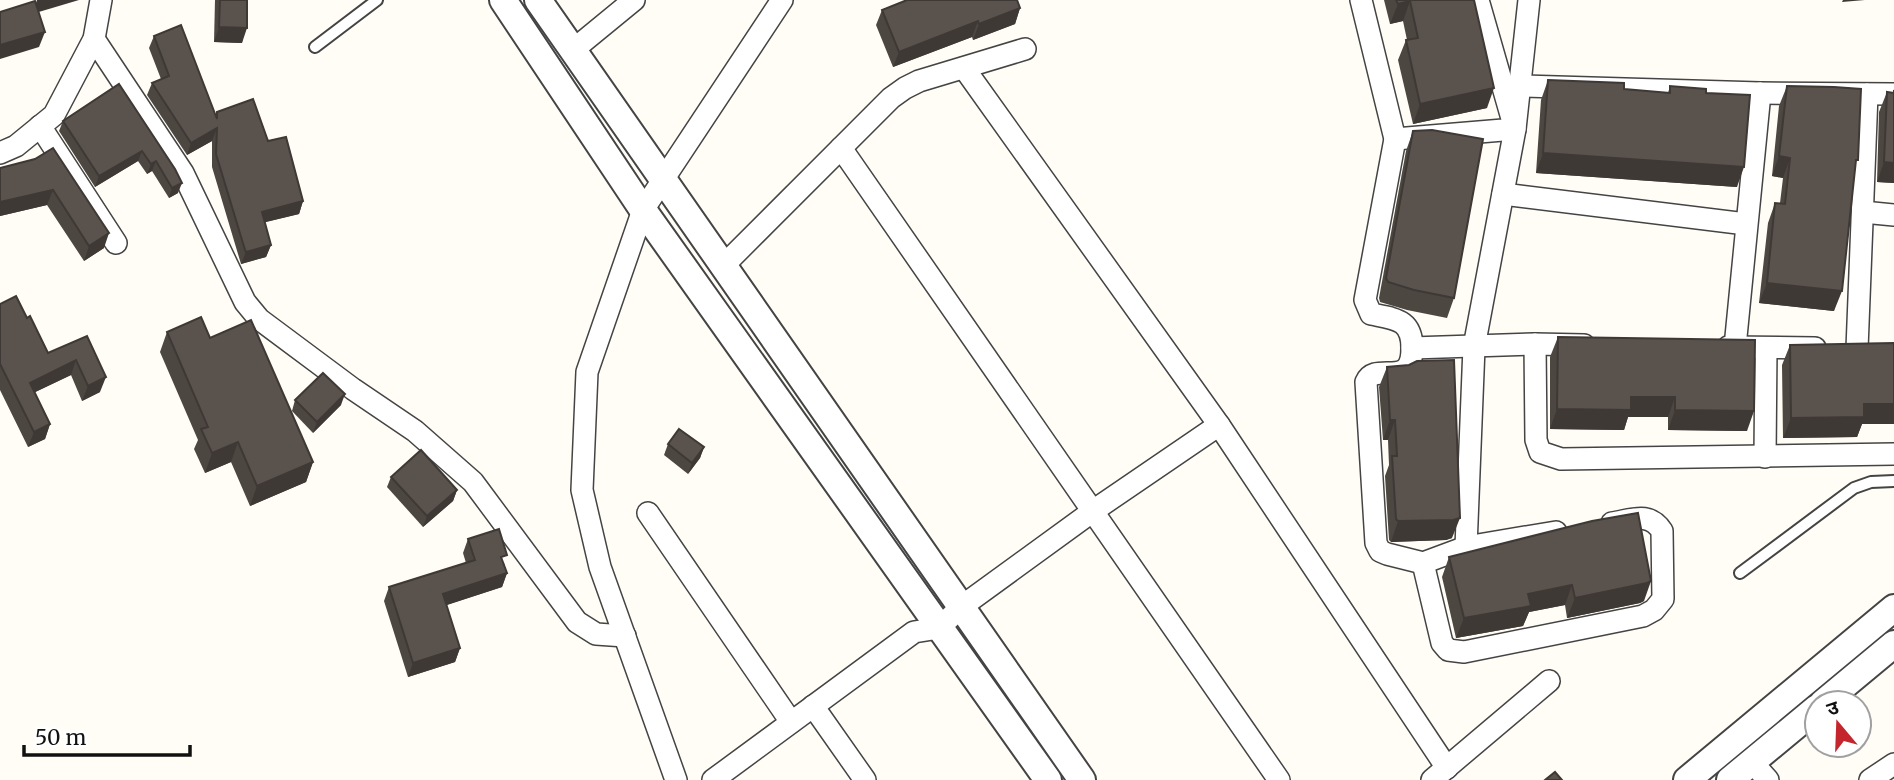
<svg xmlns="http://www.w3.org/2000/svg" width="1894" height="780" font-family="Merriweather,'Noto Sans Devanagari',serif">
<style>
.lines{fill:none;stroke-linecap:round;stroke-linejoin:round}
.service-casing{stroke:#444;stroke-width:14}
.minor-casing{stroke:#444;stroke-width:24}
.tertiary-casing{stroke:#444;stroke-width:30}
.service{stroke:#fff;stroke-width:10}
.minor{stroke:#fff;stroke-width:21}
.tertiary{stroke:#fff;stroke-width:26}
.wall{fill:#4d4742}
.shaded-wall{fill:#3f3936}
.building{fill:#5a524d;stroke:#3f3936;stroke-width:2}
</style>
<rect width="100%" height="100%" fill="#fffdf5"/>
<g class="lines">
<g class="service-casing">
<g id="service">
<polyline points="315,47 377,0"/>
<polyline points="1740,573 1854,488 1871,482 1894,481"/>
</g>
</g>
<g class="minor-casing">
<g id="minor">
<polyline points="1361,0 1395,139 1515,129 1478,0"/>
<polyline points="94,39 183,173 245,302 259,319 353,389 415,431 473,482 577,622 596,634 625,636"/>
<polyline points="573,50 634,0"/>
<polyline points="964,68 1219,425 1447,768"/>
<polyline points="1520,86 1760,93 1894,94"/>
<polyline points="40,126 116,243"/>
<path d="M1395 139 1365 300 1371 314C1395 319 1412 319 1412 348L1535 344 1584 345"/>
<polyline points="841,148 1279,780"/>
<polyline points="0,153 16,146 54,115 94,39 101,0"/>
<polyline points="1503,194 1746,224"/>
<polyline points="1863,212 1894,215"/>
<polyline points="723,266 891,98 905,88 919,81 1025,49"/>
<polyline points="1535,344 1536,440 1540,452 1561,459 1894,454"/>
<polyline points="1728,347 1815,348"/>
<polyline points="1735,347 1760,93"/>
<path d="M1412 348C1412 391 1375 360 1366 382L1376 543 1380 551 1387 554 1423 563 1466 547 1556 532"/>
<polyline points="1857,349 1867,94"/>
<polyline points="1765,457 1766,348"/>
<polyline points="648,513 791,722"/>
<polyline points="1466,547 1474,347 1515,129 1529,0"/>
<path d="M1423 563 1442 643 1448 650 1464 652 1643 616 1654 610 1663 599 1662 531C1649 511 1632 520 1612 523"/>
<polyline points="813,706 865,780"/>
<polyline points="1752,762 1768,780"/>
<polyline points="676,780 600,567 582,490 587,372 643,210 782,0"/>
<polyline points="713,780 914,632 939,628 961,607 1093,511 1219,425"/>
<polyline points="1432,780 1549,681"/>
<polyline points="1870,780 1894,764"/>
</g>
</g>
<g class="tertiary-casing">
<g id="tertiary">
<polyline points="503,0 643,210 1048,780"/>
<polyline points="538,0 1082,780"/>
<polyline points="1823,703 1894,644"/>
<polyline points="1687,780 1894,608"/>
<polyline points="1730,780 1817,708"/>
</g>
</g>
<use href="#service" class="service"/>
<use href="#minor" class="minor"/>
<use href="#tertiary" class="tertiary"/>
</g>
<g class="wall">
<polygon points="215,0 247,0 242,43 214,42"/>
<polygon points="1384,0 1474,0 1487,108 1413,124 1398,60 1406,40 1407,40 1403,21 1390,24"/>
<polygon points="1020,8 1015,24 973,40 972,37 893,67 876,25 882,10"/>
<polygon points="154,36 216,115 217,112 268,141 303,201 299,214 265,222 271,245 266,257 241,264 212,167 212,141 187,155 147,95 152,83 161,79 149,48"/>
<polygon points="1548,80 1624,89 1668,93 1670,86 1706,93 1737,187 1536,173 1541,100"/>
<polygon points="119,84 178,193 169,198 152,171 147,174 138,161 95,187 59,131 63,121"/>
<polygon points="1787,86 1855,167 1834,311 1759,303 1768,223 1775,203 1780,203 1783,178 1772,176 1779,106"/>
<polygon points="1894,89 1894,183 1877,182 1879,112 1887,92 1893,93"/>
<polygon points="1413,131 1454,298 1447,318 1407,310 1380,302 1379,298 1406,151"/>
<polygon points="35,159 104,248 84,261 47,205 0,216 0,168"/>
<polygon points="0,304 27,318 48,353 87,336 100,392 82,401 71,375 35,392 50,424 45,439 28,447 0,390"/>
<polygon points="167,332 210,338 313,462 306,482 250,506 231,462 205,473 194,449 198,440 160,352"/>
<polygon points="1558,337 1747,431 1668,430 1668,417 1628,417 1624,430 1550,429 1550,357"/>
<polygon points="1894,343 1894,424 1862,424 1857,437 1783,438 1782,365 1790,345"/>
<polygon points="1387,367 1452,538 1446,540 1391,542 1389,540 1385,476 1389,465 1388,440 1383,440 1379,387"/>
<polygon points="295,400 341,405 313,433 292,411"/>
<polygon points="668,444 704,447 700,458 688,474 664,455"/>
<polygon points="391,477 457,490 453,501 423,527 387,487"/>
<polygon points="468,539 504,563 507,573 502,587 446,605 460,648 455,662 408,677 384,601 389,587 466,563 463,553"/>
<polygon points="1449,557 1644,601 1640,603 1567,618 1565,605 1529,612 1523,626 1456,638 1442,577"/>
</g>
<g class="shaded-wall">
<polygon points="37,0 79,0 32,14"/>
<polygon points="1843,0 1865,0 1842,2"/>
<polygon points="1410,1 1403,21 1390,24 1398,4"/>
<polygon points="1020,8 1015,24 973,40 979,24"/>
<polygon points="978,21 972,37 893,67 899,52"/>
<polygon points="219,27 247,28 242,43 214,42"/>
<polygon points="45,32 39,47 0,59 0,45"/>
<polygon points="1494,88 1487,108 1413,124 1420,104"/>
<polygon points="217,128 212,141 187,155 191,143"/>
<polygon points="142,151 138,161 95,187 99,176"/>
<polygon points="1543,153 1744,167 1737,187 1536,173"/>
<polygon points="1779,156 1790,158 1783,178 1772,176"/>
<polygon points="156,161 152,171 147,174 151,164"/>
<polygon points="1884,162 1894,163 1894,183 1877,182"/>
<polygon points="182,183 178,193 169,198 172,188"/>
<polygon points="53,190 47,205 0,216 0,202"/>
<polygon points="303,201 299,214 258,224 262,212"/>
<polygon points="109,233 104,248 84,261 89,246"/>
<polygon points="271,245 266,257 241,264 246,252"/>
<polygon points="1767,283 1842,291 1834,311 1759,303"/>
<polygon points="76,360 71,375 25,397 30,383"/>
<polygon points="106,377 100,392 82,401 88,386"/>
<polygon points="345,394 341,405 313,433 317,422"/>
<polygon points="1631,397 1675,397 1668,417 1628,417 1624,430 1550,429 1557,409"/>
<polygon points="1864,404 1894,404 1894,424 1862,424 1857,437 1783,438 1791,418"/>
<polygon points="1675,410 1754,411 1747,431 1668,430"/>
<polygon points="1390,420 1395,420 1388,440 1383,440"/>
<polygon points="50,424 45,439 28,447 34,432"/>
<polygon points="238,442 231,462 205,473 212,453"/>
<polygon points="704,447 700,458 688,474 692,463"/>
<polygon points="313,462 306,482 250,506 257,486"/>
<polygon points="457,490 453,501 423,527 427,516"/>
<polygon points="1460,518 1452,538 1446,540 1391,542 1398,521"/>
<polygon points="507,573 502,587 438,608 443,594"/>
<polygon points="1651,581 1644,601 1640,603 1567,618 1575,598"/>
<polygon points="1572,585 1565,605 1529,612 1523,626 1456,638 1464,618 1528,594"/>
<polygon points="460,648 455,662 408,677 413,663"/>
</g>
<g class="building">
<polygon points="220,0 247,0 247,28 219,27"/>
<polygon points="907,0 1017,0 1020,8 979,24 978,21 899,52 882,10"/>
<polygon points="1396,0 1474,0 1494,88 1420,104 1406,40 1418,38 1410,1 1398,4"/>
<polygon points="35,1 45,32 0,45 0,12"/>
<polygon points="181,25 217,119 217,112 253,99 268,141 286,137 303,201 262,212 271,245 246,252 245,250 216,154 217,128 191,143 152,83 169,76 154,36"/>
<polygon points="1548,80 1624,83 1624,89 1670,93 1670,86 1706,89 1706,93 1750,95 1744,167 1543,153"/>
<polygon points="119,84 175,169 182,183 172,188 156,161 151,164 142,151 99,176 63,121"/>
<polygon points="1787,86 1834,87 1861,89 1858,160 1856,160 1842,291 1767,283 1775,203 1785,204 1790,158 1779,156"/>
<polygon points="1894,90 1894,163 1884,162 1887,92 1894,93"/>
<polygon points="1432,130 1483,139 1454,298 1414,290 1388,282 1386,278 1413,131"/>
<polygon points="53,148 109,233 89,246 53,190 0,202 0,168 35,159"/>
<polygon points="16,296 27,318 30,316 48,353 87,336 106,377 88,386 76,360 30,383 50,424 34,432 0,364 0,304"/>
<polygon points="201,317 210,338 251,320 313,462 257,486 238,442 212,453 201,429 208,427 167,332"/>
<polygon points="1558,337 1755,340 1754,411 1675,410 1675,397 1631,397 1631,410 1557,409"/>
<polygon points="1894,343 1894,404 1864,404 1864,417 1791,418 1790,345"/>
<polygon points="1454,360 1460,518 1453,520 1398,521 1396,519 1392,456 1397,456 1395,420 1390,420 1387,367 1409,365 1417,361"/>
<polygon points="323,373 345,394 317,422 295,400"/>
<polygon points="679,429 704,447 692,463 668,444"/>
<polygon points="421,450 457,490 427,516 391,477"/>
<polygon points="1638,513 1651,581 1647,583 1575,598 1572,585 1528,594 1531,606 1464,618 1449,557 1592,521"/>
<polygon points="499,529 507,555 501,557 507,573 443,594 460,648 413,663 389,587 475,560 468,539"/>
<polygon points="1555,772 1562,780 1545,780"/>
</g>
<g transform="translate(1838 724) rotate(341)"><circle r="33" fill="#ffffff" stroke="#a0a0a0" stroke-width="2"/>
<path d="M0-5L12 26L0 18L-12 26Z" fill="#c4262e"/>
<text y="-10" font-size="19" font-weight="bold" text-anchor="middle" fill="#111111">उ</text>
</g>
<path d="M24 745v10h166v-10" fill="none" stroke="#111111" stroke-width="3.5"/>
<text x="35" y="745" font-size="21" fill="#111111" stroke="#ffffff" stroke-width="5" paint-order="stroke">50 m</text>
</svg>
